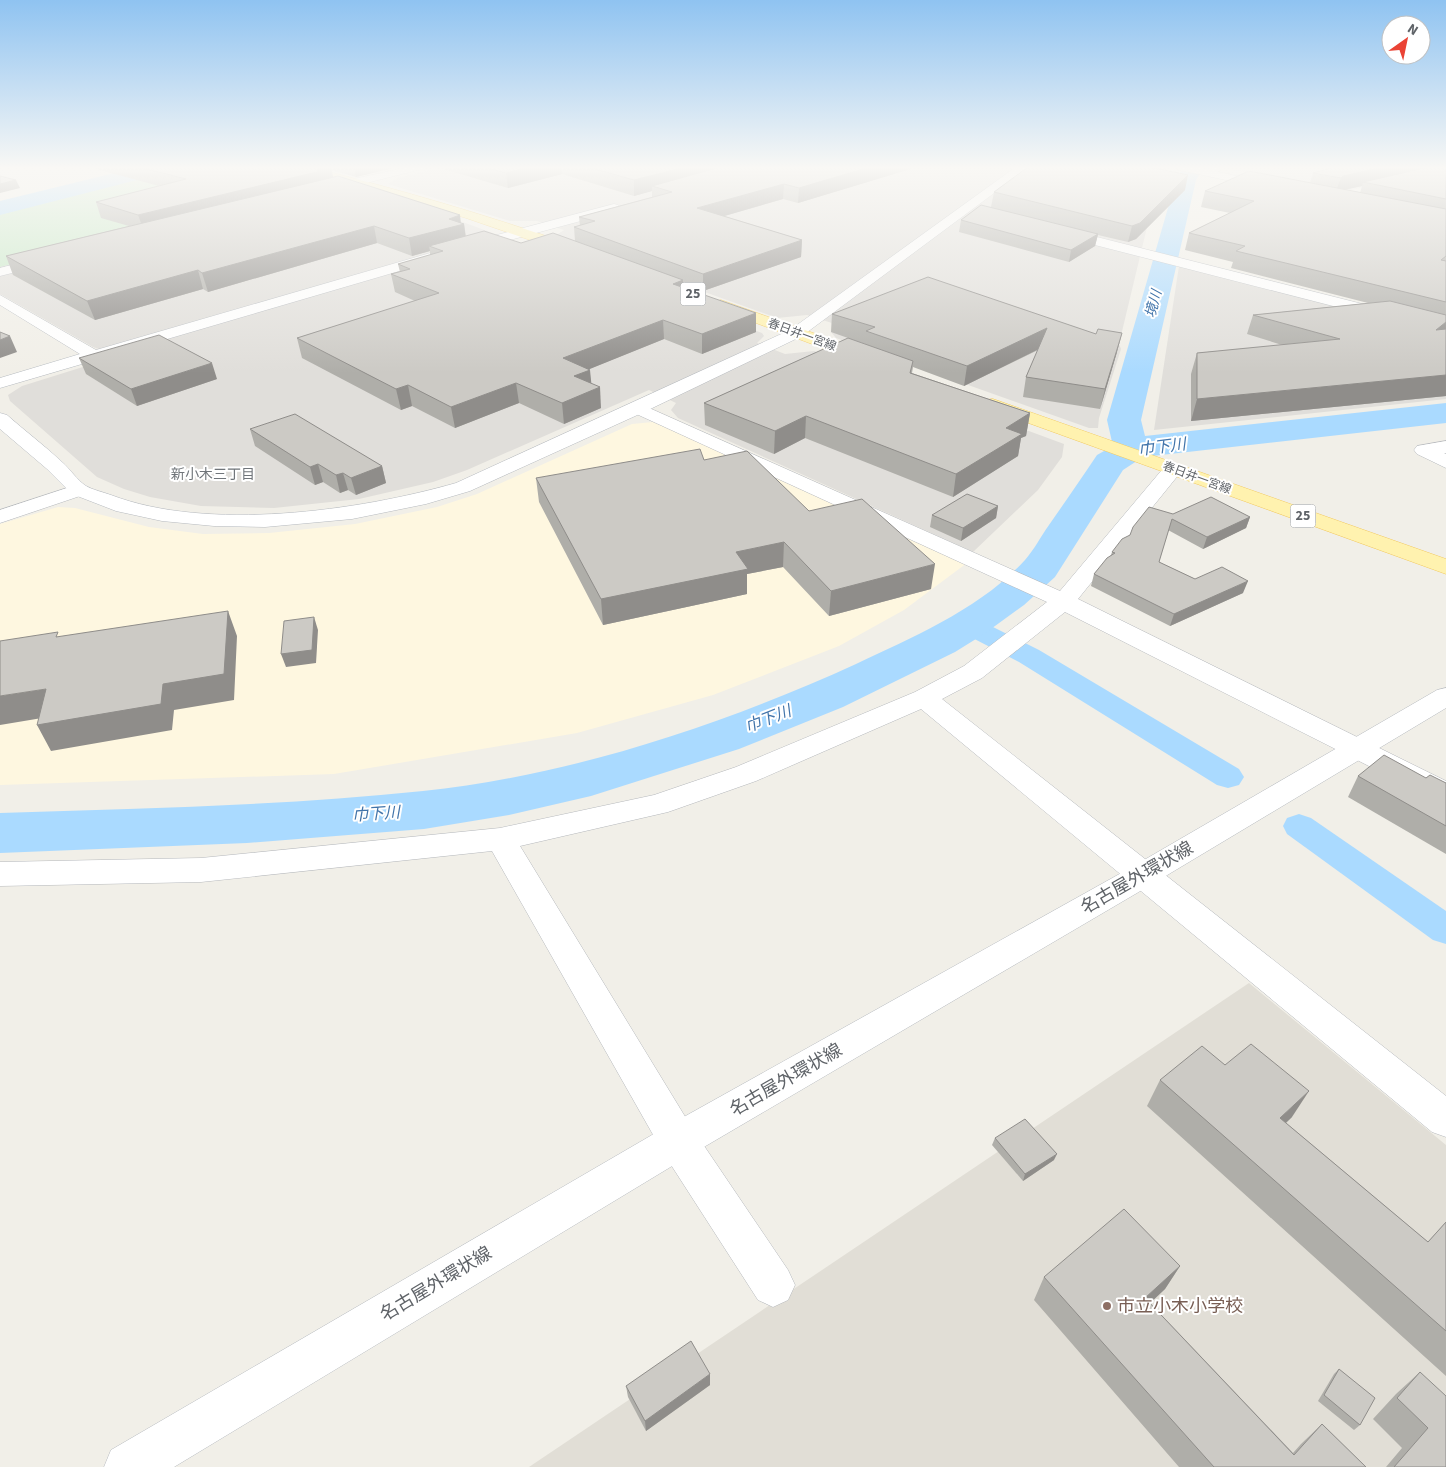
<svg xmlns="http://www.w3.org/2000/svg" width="1446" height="1467" font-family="'Source Sans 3','Noto Sans JP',sans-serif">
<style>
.commercial{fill:#fef7e0}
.industrial{fill:#e0deda}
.education{fill:#e1ded6}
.green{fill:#c5e8c5}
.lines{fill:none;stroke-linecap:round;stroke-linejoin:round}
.canal{fill:#aadaff;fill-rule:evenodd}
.river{fill:#aadaff;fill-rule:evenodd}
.street-casing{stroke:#b5b8bc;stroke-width:1}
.secondary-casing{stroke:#b6babf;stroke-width:1}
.primary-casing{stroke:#f2c960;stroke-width:1}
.street{fill:#fff;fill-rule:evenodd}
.secondary{fill:#fff;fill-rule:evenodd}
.primary{fill:#fff2af;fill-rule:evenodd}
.wall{fill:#afaea9;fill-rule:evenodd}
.shaded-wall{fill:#8f8d8a}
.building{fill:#cccac5;stroke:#8f8d8a}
.education-dot{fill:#8d6e63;stroke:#fff;stroke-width:2}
.labels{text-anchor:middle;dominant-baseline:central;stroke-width:4;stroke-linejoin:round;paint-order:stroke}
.far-street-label{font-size:12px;fill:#5f6368;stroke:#fff}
.shield{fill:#fff;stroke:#8f9295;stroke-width:1}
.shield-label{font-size:14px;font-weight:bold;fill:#5f6368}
.far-water-label{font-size:14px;font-style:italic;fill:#4174aa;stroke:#fff}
.far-neighbourhood-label{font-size:14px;fill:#70757a;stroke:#fff}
.water-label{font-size:16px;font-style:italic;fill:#4174aa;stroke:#fff}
.near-street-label{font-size:18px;fill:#5f6368;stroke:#fff}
.near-education-label{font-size:18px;fill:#785e54;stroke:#fff;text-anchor:start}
</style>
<rect width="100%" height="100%" fill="#f1efe8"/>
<polygon class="commercial" points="653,422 670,428 967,563 904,610 839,646 713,695 577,733 334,774 0,785 0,524 58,507 75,508 149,527 203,534 269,533 355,524 437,507 477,494 632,424"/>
<g class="industrial">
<polygon points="444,167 1159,167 1172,170 1159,183 1154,198 1119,344 1121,349 1099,418 1098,428 1089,428 836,338 831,332 838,325 807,315 777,318 565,242 555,236 564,230 537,221 510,221 388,184 397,178"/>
<polygon points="1227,167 1446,167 1446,169 1342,192 1223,168"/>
<polygon points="433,211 762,333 764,336 757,343 785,354 814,351 1064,444 1062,457 1038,490 973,552 678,418 671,410 676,403 649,390 467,470 433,482 359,499 274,508 201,506 150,497 124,489 97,477 10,401 8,395 22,386 118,356 93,347 0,294 0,273"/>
<polygon points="1179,266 1446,334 1446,399 1154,430"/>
</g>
<polygon class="education" points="1249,983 1446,1145 1446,1467 529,1467"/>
<polygon class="green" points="182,167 320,187 0,267 0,211"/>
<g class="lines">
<g class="canal">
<polygon points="968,617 977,619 1039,650 1239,769 1244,777 1239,785 1228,788 1217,785 1019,662 959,631 955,625 959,619"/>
<polygon points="1299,814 1311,818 1446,911 1446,944 1433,940 1287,834 1283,826 1287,818"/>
</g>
<g class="river">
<polygon points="139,167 175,167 172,171 0,215 0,201"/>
<path d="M1183 167H1213L1210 171 1199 175 1196 180 1141 420 1145 436 1446 403V423L1143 457 1123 470 1055 577 1024 605 984 634 955 652 843 707 739 749 591 796 509 815 424 829 247 843 0 853V813C141 808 282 806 423 791 572 775 720 726 856 664 915 636 980 609 1025 560 1034 550 1041 536 1049 525 1065 502 1081 479 1097 455L1113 446 1107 420 1176 180Z"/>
</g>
<g class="street-casing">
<g id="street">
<polygon points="1212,167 1226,167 1215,173 1209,170"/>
<polygon points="638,403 1060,591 1166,465 1180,465 1183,469 1180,473 1078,599 1446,781 1446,803 1436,800 1065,612 982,678 942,699 1446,1096 1446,1137 1432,1132 921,709 756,781 668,812 520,846 692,1128 788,1270 795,1285 788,1300 773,1307 758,1300 664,1154 492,851 201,882 0,886 0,862 201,858 500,828 654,795 736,767 915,692 964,666 1047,602 632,412 629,408 632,404"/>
<polygon points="1446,441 1446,453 1444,453 1446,454 1446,468 1417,454 1414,450 1417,446"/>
<polygon points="79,484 86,486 89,490 86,494 0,523 0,510"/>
</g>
</g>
<g class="secondary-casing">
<g id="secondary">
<polygon points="409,167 430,167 326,193 320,189 326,185"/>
<path d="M1016 167H1029L802 336 644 412 470 491 426 504 352 519 265 527 214 526 162 521 116 511 72 494 47 469 0 429V413L7 415C25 431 44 445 62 462 70 469 77 480 86 486 93 490 103 492 111 495 208 532 358 511 456 483L790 330Z"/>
<polygon points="1174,167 1196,167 1268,183 1274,186 1268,189 1179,170"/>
<polygon points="614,204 618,205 620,208 618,211 454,255 0,388 0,378 80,354 0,305 0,295 96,350 444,249"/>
<polygon points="1061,228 1446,325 1446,335 1056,235 1055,232"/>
<polygon points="47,256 52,257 54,260 52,263 0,276 0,268"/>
<polygon points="1446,688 1446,708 1154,883 692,1154 174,1467 104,1467 111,1450 664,1128 1132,867 1437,690"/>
</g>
</g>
<g class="primary-casing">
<g id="primary">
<path d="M291 167H310C401 190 490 216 578 247L580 250 578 253H568L466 218Z"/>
<polygon points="721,300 872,354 874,358 872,362 860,362 716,308 713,305 716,302"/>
<polygon points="993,399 1446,559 1446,574 987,408 984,404 987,400"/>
</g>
</g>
<use href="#street" class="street"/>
<use href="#secondary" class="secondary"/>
<use href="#primary" class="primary"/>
</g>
<g class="wall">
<polygon points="89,167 397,167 356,177 331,170 333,177 464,224 466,236 521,243 575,241 574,227 580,226 579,217 652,197 652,191 634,196 562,174 508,188 436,167 917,167 798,203 783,199 724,216 802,240 801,257 703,291 683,284 683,288 756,332 702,354 664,339 589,369 591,383 601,408 564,424 519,403 455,428 412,406 401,410 302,358 297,338 415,301 395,292 391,274 400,272 398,264 430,255 430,251 412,256 377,243 208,292 203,289 95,320 13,275 6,256 129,226 101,218 96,202 159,186"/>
<polygon points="1028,167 1164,167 1158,169 1185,190 1136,239 1128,242 1098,235 1095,246 1069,262 959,232 961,220 991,207 994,192"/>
<path d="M1446 167V396L1191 421V374L1197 353 1282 345 1247 334 1253 315 1368 303 1231 268 1233 262 1185 250 1189 233 1230 213 1201 207 1205 191 1310 183 1313 173ZM1362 186 1360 193 1344 190Z"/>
<polygon points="832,314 1096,334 1117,352 1100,409 1023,397 1026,377 1038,350 964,386 913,367 912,373 1030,413 1026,436 1021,438 1018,456 953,497 805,438 774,454 705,425 704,403 848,338 831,332"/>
<polygon points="79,358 217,379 137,406 86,374"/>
<polygon points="250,429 382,466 386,483 356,495 348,490 340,493 323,482 315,485 255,446"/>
<polygon points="704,460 809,511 931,589 829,616 783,567 747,574 747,594 603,625 539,502 536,478"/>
<polygon points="998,506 996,518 961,541 930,527 932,515"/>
<polygon points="1173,514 1250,517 1246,528 1203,549 1168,530 1159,562 1195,579 1243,593 1170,626 1091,586 1094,574 1111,555 1112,552 1130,535"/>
<polygon points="1358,776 1426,778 1446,783 1446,854 1348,797"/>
<polygon points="1225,1065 1292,1117 1286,1123 1428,1242 1446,1222 1446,1376 1147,1106 1160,1080"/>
<polygon points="995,1138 1054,1160 1023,1181 992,1145"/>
<polygon points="1180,1266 1165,1289 1150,1303 1293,1453 1301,1444 1322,1424 1366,1467 1179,1467 1034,1300 1044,1277"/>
<polygon points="1339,1369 1360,1425 1354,1430 1318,1401 1334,1374"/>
<polygon points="1420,1372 1446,1467 1386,1467 1402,1448 1373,1419 1396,1394"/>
<polygon points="710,1385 646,1431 628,1397 626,1386"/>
</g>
<g class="shaded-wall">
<polygon points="331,167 334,182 144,231 138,215"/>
<polygon points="354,167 397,167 356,177"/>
<polygon points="529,167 561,167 562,174 508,188 506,173"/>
<polygon points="685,167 739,167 652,186 652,191 634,196 634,180"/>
<polygon points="870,167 917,167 798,203 799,188"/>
<polygon points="1127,167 1164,167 1125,178"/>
<polygon points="1384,167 1446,167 1363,182 1362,186 1338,191 1335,194 1341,178 1343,176"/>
<polygon points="1188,175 1185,190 1136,239 1128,242 1132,226"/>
<polygon points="16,180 20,188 0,193 0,184"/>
<polygon points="784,184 783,199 697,224 697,208"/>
<polygon points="460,215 461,224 464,224 466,241 429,246 430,251 412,256 409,238 449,219"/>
<polygon points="374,226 377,243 208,292 202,273"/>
<polygon points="1098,234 1095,246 1069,262 1071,250"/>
<polygon points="802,240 801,257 703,291 703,274"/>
<polygon points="198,270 203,289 95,320 87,301"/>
<polygon points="683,280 683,298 673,284"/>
<polygon points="756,313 756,332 702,354 702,334"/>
<polygon points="663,320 664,339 565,379 563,358"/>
<polygon points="1446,322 1446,331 1436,330"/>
<polygon points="1047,328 1043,347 964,386 967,366"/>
<polygon points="1122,333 1117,352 1100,409 1105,389"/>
<polygon points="10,336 17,352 0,358 0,340"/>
<polygon points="212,363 217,379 137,406 131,389"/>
<polygon points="590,370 592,390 574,376"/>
<polygon points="1446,375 1446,396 1191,421 1197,399"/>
<polygon points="516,383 519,403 455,428 451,407"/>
<polygon points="408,385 412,406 401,410 396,389"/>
<polygon points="600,387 601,408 564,424 562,403"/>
<polygon points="1030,413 1026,436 1021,438 1018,456 953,497 956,474 1006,428"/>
<polygon points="806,416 805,438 774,454 775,431"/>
<polygon points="318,464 323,482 315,485 310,467"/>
<polygon points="382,466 386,483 356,495 351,478"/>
<polygon points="343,473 348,490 340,493 336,475"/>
<polygon points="998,506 996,518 961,541 963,528"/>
<polygon points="1250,517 1246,528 1203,549 1207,537"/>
<polygon points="784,542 783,567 747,574 747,594 603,625 601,599 736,552"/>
<polygon points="935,564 931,589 829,616 831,591"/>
<polygon points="1248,581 1243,593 1170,626 1174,614"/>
<polygon points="228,611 237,636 234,700 174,710 172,730 51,751 37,725 163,684"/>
<polygon points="314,617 318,630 316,663 286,667 281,654"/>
<polygon points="46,689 60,715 0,725 0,696"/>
<polygon points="1309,1091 1292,1117 1264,1143 1280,1118"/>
<polygon points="1057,1154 1054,1160 1023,1181 1025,1174"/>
<polygon points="1180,1266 1165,1289 1131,1321 1145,1298"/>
<polygon points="710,1374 710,1385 646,1431 645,1421"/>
</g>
<g class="building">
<polygon points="139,167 330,167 317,170 321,171 138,215 96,202 186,179"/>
<polygon points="485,167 529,167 506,173"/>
<polygon points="588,167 685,167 634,180"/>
<polygon points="720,167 870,167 799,188 784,184 697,208 802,240 703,274 574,227 595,221 579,217 672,192 652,186"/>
<polygon points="1028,167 1150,167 1188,175 1140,223 1132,226 994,192"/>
<polygon points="1334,167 1384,167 1343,176 1341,178 1313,173"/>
<polygon points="1429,167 1446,167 1446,199 1363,182"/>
<polygon points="1249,171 1446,209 1446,256 1441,260 1446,261 1446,302 1236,251 1245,246 1189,233 1254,201 1205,191"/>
<polygon points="0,176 16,180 0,184"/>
<polygon points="338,176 460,215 449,219 464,224 409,238 374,226 202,273 198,270 87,301 6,256"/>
<polygon points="981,205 1098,234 1071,250 961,220"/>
<polygon points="484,231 521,243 553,233 683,280 673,284 756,313 702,334 663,320 563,358 590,370 574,376 600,387 562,403 516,383 451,407 408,385 396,389 297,338 439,293 391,274 410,269 398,264 443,251 429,246"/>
<polygon points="928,277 1096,334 1098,329 1122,333 1105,389 1026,377 1047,328 967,366 866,331 875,327 832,314"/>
<polygon points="1390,301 1446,315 1446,322 1436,330 1446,329 1446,375 1197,399 1197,353 1340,339 1253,315"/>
<polygon points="0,332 10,336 0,340"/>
<polygon points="159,335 212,363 131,389 79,358"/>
<polygon points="848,338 913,361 910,373 1030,413 1006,428 1022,434 956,474 806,416 775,431 704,403"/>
<polygon points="295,414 382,466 351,478 343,473 336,475 318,464 310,467 250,429"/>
<polygon points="700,449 704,460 747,451 809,511 862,499 935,564 831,591 784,542 736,552 748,569 601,599 536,478"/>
<polygon points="967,494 998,506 963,528 932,515"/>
<polygon points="1211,497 1250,517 1207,537 1172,519 1159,562 1195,579 1222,567 1248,581 1174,614 1094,574 1107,558 1115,553 1112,552 1122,539 1130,535 1133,527 1149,507 1173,514"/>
<polygon points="228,611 224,674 163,684 161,704 37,725 46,689 0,696 0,641 58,632 56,637"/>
<polygon points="314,617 312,650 281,654 284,621"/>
<polygon points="1384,755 1426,778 1430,775 1446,783 1446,826 1358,776"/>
<polygon points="1251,1044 1309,1091 1280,1118 1428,1242 1446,1222 1446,1331 1160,1080 1202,1046 1225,1065"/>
<polygon points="1025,1119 1057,1154 1025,1174 995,1138"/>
<polygon points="1124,1209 1180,1266 1145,1298 1294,1455 1322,1424 1366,1467 1214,1467 1044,1277"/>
<polygon points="691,1341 710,1374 645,1421 626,1386"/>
<polygon points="1339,1369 1375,1398 1360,1425 1324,1395"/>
<polygon points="1420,1372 1446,1396 1446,1467 1394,1467 1428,1428 1397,1398"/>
</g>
<linearGradient id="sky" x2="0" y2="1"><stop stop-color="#8fc3f1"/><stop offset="0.45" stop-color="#f9f8f5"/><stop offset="1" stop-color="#f9f8f5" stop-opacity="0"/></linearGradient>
<rect width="1446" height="373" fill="url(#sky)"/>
<circle class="education-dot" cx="1107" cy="1306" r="5"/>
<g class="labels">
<g class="far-street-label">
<text transform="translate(802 335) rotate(20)">春日井一宮線</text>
<text transform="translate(1197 478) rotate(20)">春日井一宮線</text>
</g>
<g class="shield">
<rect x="680.5" y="282.5" width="25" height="23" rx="4"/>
<rect x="1290.5" y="504.5" width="25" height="23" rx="4"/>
</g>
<g class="shield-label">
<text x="693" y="294">25</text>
<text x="1303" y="516">25</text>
</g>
<g class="far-water-label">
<text transform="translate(1154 304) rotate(-75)">境川</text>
</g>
<g class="far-neighbourhood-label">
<text x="213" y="475">新小木三丁目</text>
</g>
<g class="water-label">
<text transform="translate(1162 447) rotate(-7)">巾下川</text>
<text transform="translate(768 719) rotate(-21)">巾下川</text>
<text transform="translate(376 814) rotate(-4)">巾下川</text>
</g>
<g class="near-street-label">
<text transform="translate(1137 878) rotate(-30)">名古屋外環状線</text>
<text transform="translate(786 1080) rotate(-30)">名古屋外環状線</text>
<text transform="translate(436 1284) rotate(-31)">名古屋外環状線</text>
</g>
<g class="near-education-label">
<text x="1117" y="1306">市立小木小学校</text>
</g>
</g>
<g transform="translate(1406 40) rotate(33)"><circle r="24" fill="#ffffff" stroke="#bfc1c3"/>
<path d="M0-4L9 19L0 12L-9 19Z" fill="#ea4335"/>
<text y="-8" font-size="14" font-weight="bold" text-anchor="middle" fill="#5f6368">N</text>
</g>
</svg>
